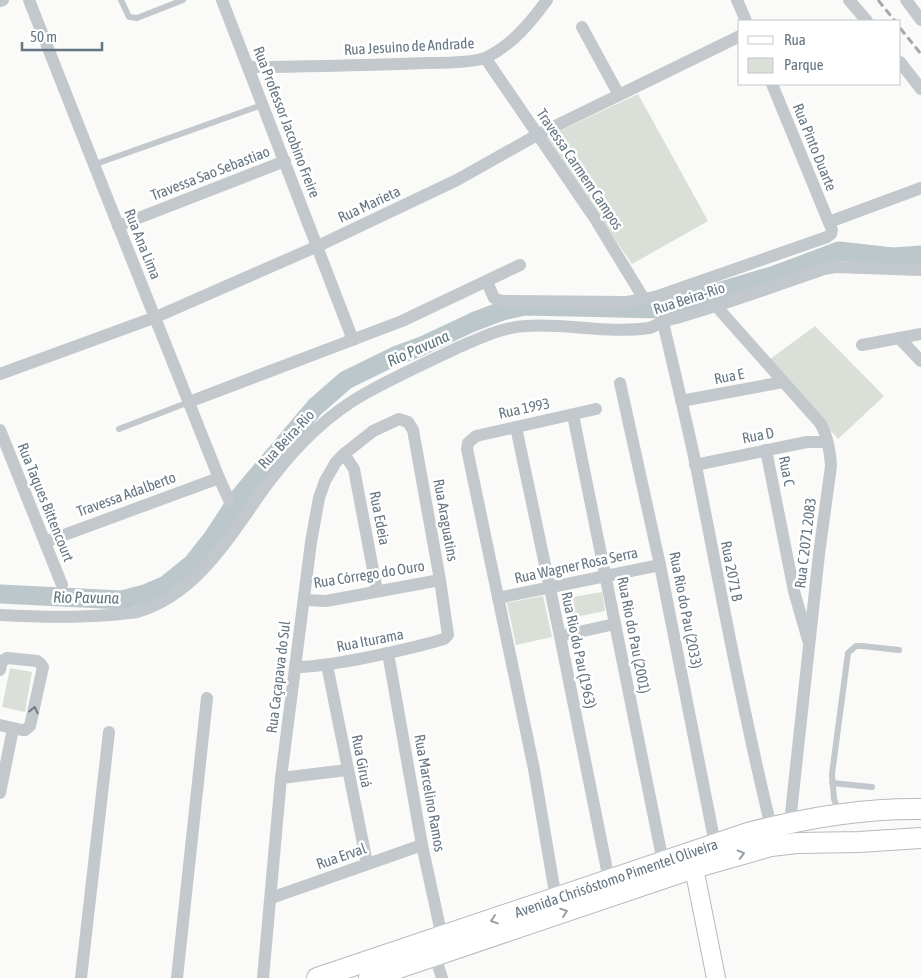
<svg xmlns="http://www.w3.org/2000/svg" width="921" height="978" font-family="'Asap Condensed',sans-serif">
<style>
.green{fill:#dadfd7}
.lines{fill:none;stroke-linecap:round;stroke-linejoin:round}
.river{stroke:#bbc7cb;stroke-width:19}
.secondary-casing{stroke:#b3babf;stroke-width:20}
.primary-casing{stroke:#b5babe;stroke-width:22}
.lane{stroke:#c3c8cc;stroke-width:6}
.street{stroke:#c3c8cc;stroke-width:12}
.secondary{stroke:#fff;stroke-width:18}
.primary{stroke:#fff;stroke-width:20}
.rail{stroke:#a2aab0;stroke-width:3;stroke-dasharray:8 4;stroke-linecap:butt}
.oneway{stroke:#6a7a87}
.oneway2{stroke:#939fa8}
.labels{text-anchor:middle;dominant-baseline:central;stroke-width:5;stroke-linejoin:round;paint-order:stroke}
.street-label{font-size:15px;fill:#657683;stroke:#fff}
.water-label{font-size:16px;font-style:italic;fill:#60757c;stroke:#fff}
</style>
<rect width="100%" height="100%" fill="#fafaf8"/>
<g class="green">
<polygon points="638,94 708,221 632,264 545,138"/>
<polygon points="815,326 884,396 838,439 769,360"/>
<polygon points="602,592 605,611 566,619 562,599"/>
<polygon points="543,596 552,637 516,645 507,603"/>
<polygon points="10,668 32,672 25,712 2,707"/>
</g>
<g class="lines">
<polyline class="river" points="0,594 122,600 145,594 166,585 192,564 214,536 240,496 315,407 346,380 395,356 422,346 473,322 502,311 525,306 661,309 775,275 839,251 893,257 921,255"/>
<g class="secondary-casing">
<polyline id="secondary" points="694,868 716,978"/>
</g>
<g class="primary-casing">
<g id="primary">
<path d="M317 978 748 833C805 818 862 808 921 809"/>
<polyline points="369,978 694,868 771,846 797,843 859,842 921,838"/>
</g>
</g>
<g class="lane">
<polyline points="121,0 129,17 137,18 183,0"/>
<polyline points="93,165 262,105"/>
<polyline points="119,429 189,402"/>
<polyline points="832,783 872,787"/>
<polyline points="839,812 834,799 832,774 848,653 856,646 862,646 899,650"/>
</g>
<g class="street">
<path d="M29 0C91 160 156 318 219 478L229 500"/>
<polyline points="222,0 353,340"/>
<polyline points="737,0 746,21"/>
<polyline points="849,0 867,21"/>
<polyline points="906,0 921,20"/>
<polyline points="0,1 3,0"/>
<polyline points="582,27 619,95"/>
<polyline points="486,59 594,217 644,299"/>
<polyline points="900,62 921,89"/>
<path d="M249 67C308 67 368 65 427 63 442 63 475 63 487 57 512 45 531 22 547 0"/>
<polyline points="829,222 921,188"/>
<polyline points="118,226 285,161"/>
<polyline points="487,282 494,298 502,301 627,302 644,299 658,296 827,237 831,234 832,230 772,84"/>
<path d="M717 307 820 423C828 436 830 451 831 466L819 554 790 822"/>
<path d="M663 322C674 370 686 418 696 466 720 587 742 707 771 827"/>
<polyline points="899,338 921,361"/>
<polyline points="862,345 921,334"/>
<polyline points="0,374 156,317 318,246 457,180 537,135 740,36"/>
<polyline points="620,383 660,565 715,844"/>
<polyline points="681,401 783,382"/>
<polyline points="189,402 402,321 520,265"/>
<polyline points="573,415 663,862"/>
<polyline points="516,427 560,636 609,880"/>
<polyline points="0,430 62,585"/>
<polyline points="766,450 794,591 808,640"/>
<polyline points="344,454 354,469 377,591"/>
<polyline points="695,465 807,442 827,442"/>
<polyline points="45,542 219,478"/>
<polyline points="498,598 660,565"/>
<polyline points="304,600 326,601 440,580"/>
<path d="M0 615C37 617 72 618 109 615 118 614 128 614 137 612 200 594 233 530 269 482 296 446 326 415 366 393 395 377 425 363 455 349 478 339 501 327 526 326 567 323 609 334 649 328 654 327 657 324 662 322 668 320 674 318 680 317 729 303 776 286 824 269L836 267 921 270"/>
<polyline points="560,636 615,624"/>
<polyline points="388,653 422,845 442,937"/>
<polyline points="327,665 367,863"/>
<polyline points="0,670 2,661 7,658 37,661 40,663 43,667 30,726 25,730 22,730 0,725"/>
<polyline points="281,778 347,770"/>
<polyline points="0,793 13,729"/>
<polyline points="271,898 422,845"/>
<polyline points="556,899 534,769 467,449 468,443 476,436 596,409"/>
<polyline points="435,956 442,978"/>
<polyline points="81,978 109,732"/>
<polyline points="177,978 207,698"/>
<path d="M263 978 281 778 311 542 319 498 325 481 336 462 344 454 373 431 399 419 408 422 413 430 440 580 448 635 444 639C414 648 385 654 354 660 335 663 316 667 296 667"/>
</g>
<use href="#secondary" class="secondary"/>
<use href="#primary" class="primary"/>
<g class="rail">
<polyline points="878,0 895,21"/>
<polyline points="900,28 921,54"/>
</g>
</g>
<defs><path id="oneway-chevron" d="M-2-3.5L2.5 0L-2 3.5" fill="none" stroke-width="1.6" stroke-linecap="round" stroke-linejoin="round" transform="scale(1.25)"/></defs>
<use class="oneway" href="#oneway-chevron" transform="translate(34 710) rotate(-78)"/>
<g class="oneway2">
<use href="#oneway-chevron" transform="translate(741 854) rotate(-15)"/>
<use href="#oneway-chevron" transform="translate(564 912) rotate(-19)"/>
<use href="#oneway-chevron" transform="translate(494 920) rotate(161)"/>
</g>
<g class="labels">
<g class="street-label">
<text transform="translate(409 46) rotate(-3)">Rua Jesuino de Andrade</text>
<text transform="translate(287 122) rotate(69)">Rua Professor Jacobino Freire</text>
<text transform="translate(815 147) rotate(68)">Rua Pinto Duarte</text>
<text transform="translate(580 169) rotate(56)">Travessa Carmem Campos</text>
<text transform="translate(210 173) rotate(-21)">Travessa Sao Sebastiao</text>
<text transform="translate(369 204) rotate(-25)">Rua Marieta</text>
<text transform="translate(143 244) rotate(68)">Rua Ana Lima</text>
<text transform="translate(689 298) rotate(-18)">Rua Beira-Rio</text>
<text transform="translate(729 376) rotate(-11)">Rua E</text>
<text transform="translate(524 408) rotate(-12)">Rua 1993</text>
<text transform="translate(758 435) rotate(-11)">Rua D</text>
<text transform="translate(286 439) rotate(-47)">Rua Beira-Rio</text>
<text transform="translate(787 471) rotate(79)">Rua C</text>
<text transform="translate(126 494) rotate(-20)">Travessa Adalberto</text>
<text transform="translate(46 502) rotate(68)">Rua Taques Bittencourt</text>
<text transform="translate(380 518) rotate(79)">Rua Edeia</text>
<text transform="translate(446 520) rotate(80)">Rua Araguatins</text>
<text transform="translate(805 543) rotate(-83)">Rua C 2071 2083</text>
<text transform="translate(576 565) rotate(-12)">Rua Wagner Rosa Serra</text>
<text transform="translate(732 571) rotate(79)">Rua 2071 B</text>
<text transform="translate(369 574) rotate(-9)">Rua Córrego do Ouro</text>
<text transform="translate(686 610) rotate(79)">Rua Rio do Pau (2033)</text>
<text transform="translate(634 635) rotate(79)">Rua Rio do Pau (2001)</text>
<text transform="translate(370 640) rotate(-11)">Rua Iturama</text>
<text transform="translate(579 650) rotate(78)">Rua Rio do Pau (1963)</text>
<text transform="translate(278 677) rotate(-83)">Rua Caçapava do Sul</text>
<text transform="translate(362 761) rotate(79)">Rua Giruá</text>
<text transform="translate(430 793) rotate(80)">Rua Marcelino Ramos</text>
<text transform="translate(341 856) rotate(-19)">Rua Erval</text>
<text transform="translate(616 878) rotate(-19)">Avenida Chrisóstomo Pimentel Oliveira</text>
</g>
<g class="water-label">
<text transform="translate(418 348) rotate(-24)">Rio Pavuna</text>
<text transform="translate(86 597) rotate(1)">Rio Pavuna</text>
</g>
</g>
<rect x="738" y="20" width="162" height="65" fill="#ffffff" stroke="#c1c8cd"/>
<rect x="748" y="36" width="25" height="8" fill="#ffffff" stroke="#c1c8cd"/>
<text x="784" y="45" font-size="15" fill="#657683">Rua</text>
<rect x="748" y="58" width="25" height="15" fill="#dadfd7" stroke="#c1c8cd"/>
<text x="784" y="70" font-size="15" fill="#657683">Parque</text>
<path d="M22 42v8h80v-8" fill="none" stroke="#657683" stroke-width="2.5"/>
<text x="30" y="42" font-size="15" fill="#657683" stroke="#ffffff" stroke-width="4" paint-order="stroke">50 m</text>
</svg>
